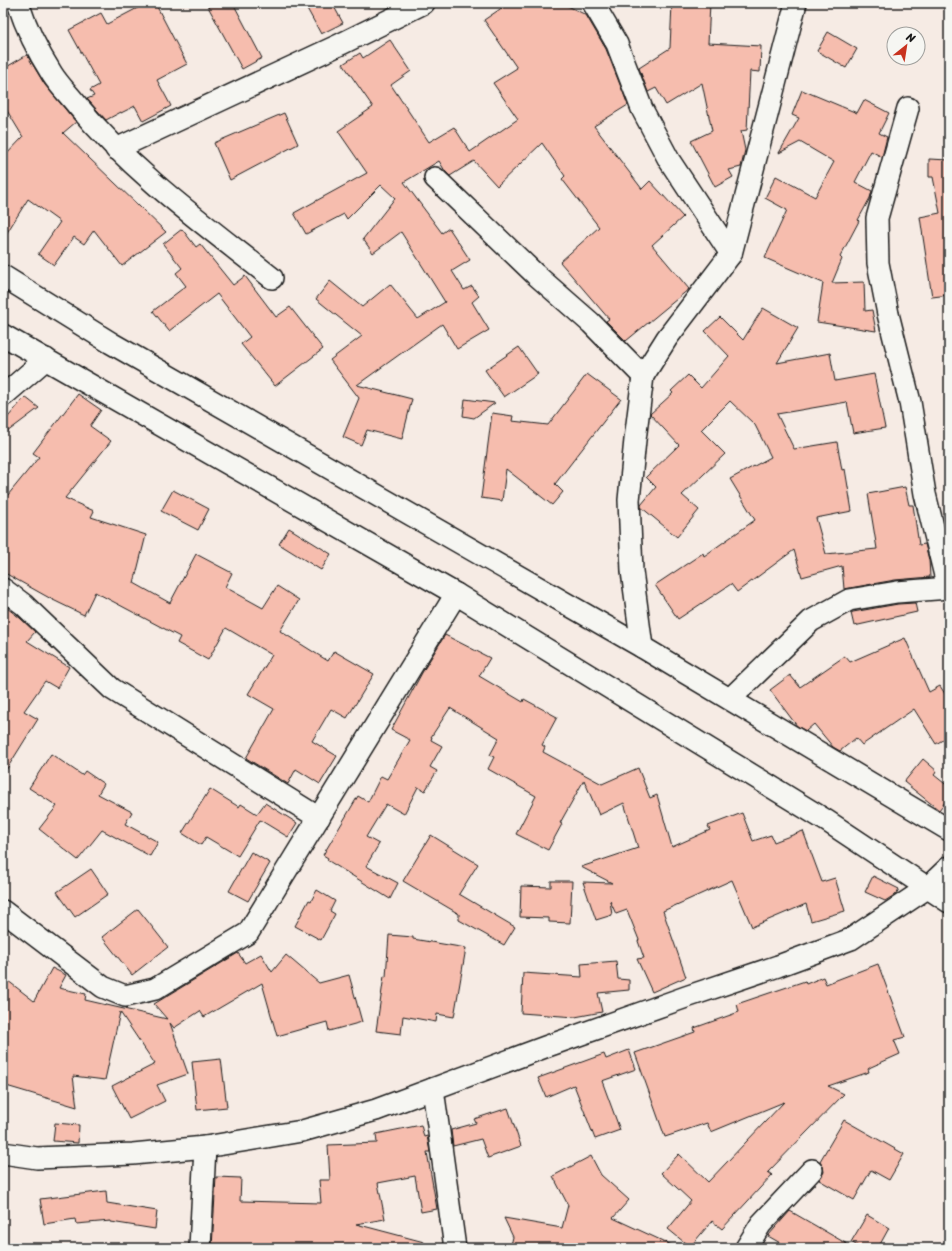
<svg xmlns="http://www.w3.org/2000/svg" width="952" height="1251" font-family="Sriracha,sans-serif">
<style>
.building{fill:#f6bdae;stroke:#1c1c1c}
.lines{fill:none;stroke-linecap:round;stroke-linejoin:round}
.minor-casing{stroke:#1c1c1c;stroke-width:24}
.minor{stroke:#f6f6f2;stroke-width:21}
</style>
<rect width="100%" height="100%" fill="#f6ebe4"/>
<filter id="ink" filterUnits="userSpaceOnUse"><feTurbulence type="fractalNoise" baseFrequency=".025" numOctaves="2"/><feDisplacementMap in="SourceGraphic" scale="8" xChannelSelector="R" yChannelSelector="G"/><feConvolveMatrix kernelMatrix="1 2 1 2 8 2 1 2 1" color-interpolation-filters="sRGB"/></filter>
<g filter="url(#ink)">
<g class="building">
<polygon points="147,3 155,3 187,64 157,80 171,106 143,121 135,106 121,113 121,112 106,120 87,99 94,96 90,90 99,85 69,30 101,13 107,24"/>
<polygon points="206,3 233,3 262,58 242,69"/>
<polygon points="304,3 332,3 343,23 321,34"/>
<polygon points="509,3 562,3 586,15 606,49 628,105 594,126 642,189 650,181 683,217 652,245 689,289 626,341 606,321 609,319 560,262 599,227 562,179 565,176 542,143 497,186 474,161 450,176 445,171 439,161 404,182 442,233 449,228 470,260 452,271 464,290 472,286 479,296 472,302 489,330 457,349 442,324 357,385 412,399 402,439 367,430 361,445 343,437 359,398 330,360 362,336 316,299 330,281 362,307 390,284 418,319 445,302 401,232 373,253 363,239 395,198 381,185 347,219 344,214 306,234 294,213 367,173 338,131 373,107 343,64 360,53 363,58 390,40 411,71 391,85 429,142 454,127 470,152 518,119 493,83 517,68 484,20"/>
<polygon points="672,3 710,3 708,43 761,46 760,72 750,71 747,130 741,131 745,150 741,167 729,170 733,177 715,187 691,141 712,131 702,83 666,105 656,88 648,92 639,68 670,48"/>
<polygon points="828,32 857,49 846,68 817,51"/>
<polygon points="27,55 45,85 76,122 63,133 166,232 122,266 94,230 84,244 74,237 54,265 38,254 60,222 28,199 3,239 3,158 23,137 3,104 3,69"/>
<polygon points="802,90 857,113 864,100 889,113 879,133 887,137 882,157 871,151 855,182 872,191 870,198 858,220 859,221 840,257 842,259 832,283 864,282 865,311 872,310 876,331 817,322 823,283 765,258 787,210 765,198 776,176 815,197 834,162 800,142 779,153 799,118 792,115"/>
<polygon points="284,113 298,144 230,180 214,143"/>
<polygon points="929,159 949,160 949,295 932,297 920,217 940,213 933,177 929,177"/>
<polygon points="182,229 196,247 200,244 233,285 245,276 276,317 290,307 323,349 275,386 241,344 250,337 217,294 169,331 153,311 186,286 176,273 182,268 163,244"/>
<polygon points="763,308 798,328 777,363 830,353 835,381 874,374 885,428 853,433 847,402 777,414 794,449 837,442 842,470 845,469 852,511 816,518 826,554 877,549 868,494 905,487 909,505 913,505 919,545 925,544 929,560 930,577 895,580 844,589 842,566 802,577 794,550 737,592 731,584 678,619 655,585 703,553 704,556 755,520 730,479 771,457 755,425 730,401 701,430 725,454 682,495 699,510 677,537 641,507 641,505 656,487 646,477 679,445 650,414 673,393 671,391 688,375 701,388 729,356 705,331 720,317 743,340"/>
<polygon points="519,347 538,374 504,397 485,370"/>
<polygon points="587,374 621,399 555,484 563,492 552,505 506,469 502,501 481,498 492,413 513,416 512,421 548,425"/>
<polygon points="78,394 101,410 90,426 111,441 65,498 94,511 91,517 146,535 134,583 170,603 196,554 232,573 225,587 263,608 277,586 299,600 280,631 328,661 334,651 374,674 347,718 331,709 312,741 337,756 320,784 296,769 288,784 246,758 274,709 248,694 272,655 226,628 208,660 177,643 180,637 95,592 84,615 53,600 3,572 3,501 39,457 33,453"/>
<polygon points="25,397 39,408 3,435 3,423"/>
<polygon points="465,399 495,403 474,418 463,416"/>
<polygon points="173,490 209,509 198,530 161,511"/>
<polygon points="289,528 331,554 321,570 279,544"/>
<polygon points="915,603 917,612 854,626 851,613 853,612 898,604"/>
<polygon points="3,605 20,618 35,632 27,641 69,667 57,688 45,681 24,711 38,719 3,775"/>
<polygon points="445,635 490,658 479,676 523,702 524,699 557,717 542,745 545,747 543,752 602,784 638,768 650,798 657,795 672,847 710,830 708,826 742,813 753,841 771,835 774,842 803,831 822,882 835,878 845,911 811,921 806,904 752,927 732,880 663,911 686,977 652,992 637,959 644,958 638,941 639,940 627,910 616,914 610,901 612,915 596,920 583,882 612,883 581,867 638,848 624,803 599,815 584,780 560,823 562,824 548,850 516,834 536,796 488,769 494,757 490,755 499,738 450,708 431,737 432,737 431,740 442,746 430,767 437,771 425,791 418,787 404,814 386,804 366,837 379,844 366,866 398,883 390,899 327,860 328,858 323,855 358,796 368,802 381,776 387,779 410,740 391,730 423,671"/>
<polygon points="905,638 929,692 940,686 949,700 949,736 936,744 914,709 862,745 856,738 840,751 833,747 814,724 806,731 797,726 770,690 790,675 800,687 845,656 850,662"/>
<polygon points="51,754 82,775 85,771 104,784 98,794 132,812 125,824 158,842 150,856 102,830 78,860 39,829 57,806 29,788"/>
<polygon points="923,759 937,771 934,775 949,787 949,797 939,810 904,782"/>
<polygon points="210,789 239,807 241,804 257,814 265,803 297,823 288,837 260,820 238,856 206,837 201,845 182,833"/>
<polygon points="431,835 478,864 459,894 515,927 504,945 459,920 459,914 403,881"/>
<polygon points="251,852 270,863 248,901 229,891"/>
<polygon points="91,869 108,894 75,917 57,892"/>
<polygon points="873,876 899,889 896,894 885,901 865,892"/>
<polygon points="551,881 572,881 570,923 549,922 549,918 520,917 521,886 551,887"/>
<polygon points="317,890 335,901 330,911 335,914 321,940 295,926 309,900 311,901"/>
<polygon points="138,909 168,947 132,975 102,937"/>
<polygon points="389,935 413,937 413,939 466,948 454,1017 437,1014 436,1022 403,1016 401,1034 376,1031 384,976 386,977"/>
<polygon points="238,953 245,963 261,954 272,972 286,955 319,983 349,975 362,1022 329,1031 327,1022 277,1036 262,983 204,1017 200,1011 174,1028 170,1023 188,1074 157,1085 165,1101 129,1119 112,1086 155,1064 120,1012 105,1080 73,1076 77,1107 3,1085 3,977 34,1001 52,968 66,975 59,988 86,994 85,1000 167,1019 154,1004"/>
<polygon points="616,961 618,979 629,980 629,990 598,993 602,1012 575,1017 521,1013 523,973 582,977 581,964"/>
<polygon points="878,964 905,1037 894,1040 900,1054 871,1067 868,1069 869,1072 828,1086 844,1094 768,1172 772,1175 722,1229 712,1221 690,1247 668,1229 691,1201 661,1173 679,1154 708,1182 784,1102 711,1132 707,1123 665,1137 635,1053 695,1032 694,1028 739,1012 737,1004 805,981 806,984 823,977 826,984"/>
<polygon points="629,1050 636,1069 602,1081 620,1130 595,1139 574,1085 546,1097 538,1078 604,1054 606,1059"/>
<polygon points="221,1059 227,1107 197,1110 192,1062"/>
<polygon points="508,1108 521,1146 488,1158 481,1139 453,1146 451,1130 476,1123 474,1119"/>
<polygon points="844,1120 904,1154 889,1180 871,1170 854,1200 819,1180 824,1172 823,1166 820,1161"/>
<polygon points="55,1123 79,1125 78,1143 53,1141"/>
<polygon points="421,1125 424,1137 427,1136 430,1152 427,1152 437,1209 421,1212 415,1176 378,1183 385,1219 356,1224 424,1242 424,1248 286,1248 238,1247 238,1248 212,1248 216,1177 241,1178 240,1201 321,1203 319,1180 330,1180 328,1145 377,1143 376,1134"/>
<polygon points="591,1156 601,1175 629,1200 613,1218 678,1248 526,1248 511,1245 513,1237 504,1218 562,1228 568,1205 553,1176"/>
<polygon points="106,1191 107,1203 157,1211 155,1229 111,1222 111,1221 76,1224 75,1219 44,1224 40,1199"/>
<polygon points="790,1211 854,1248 789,1248 768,1236"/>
<polygon points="867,1215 889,1228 878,1248 861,1248 851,1242"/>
</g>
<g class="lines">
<g class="minor-casing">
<g id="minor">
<path d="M18 3C26 28 38 52 52 74 59 85 69 95 77 105 133 173 204 224 272 278"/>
<polyline points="593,3 617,44 642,109 669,160 731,254"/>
<polyline points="908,108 877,218 878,263 888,314 910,402 925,494 948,588"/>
<polyline points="116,149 341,44 424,3"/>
<polyline points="435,178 535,274 591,323 643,376"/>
<polyline points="3,276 111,343 642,647 949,830"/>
<polyline points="3,335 456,594 827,821 949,902"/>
<polyline points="3,396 46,359"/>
<polyline points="3,589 23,604 112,689 319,818"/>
<polyline points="642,647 632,571 629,500 635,440 643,376 667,338 731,254 796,3"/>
<polyline points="730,699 811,621 849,600 897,592 949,588"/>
<polyline points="3,911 103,987 125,996 155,989 248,933 456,594"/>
<polyline points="433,1089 455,1248"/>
<polyline points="3,1153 37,1158 133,1154 205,1147 302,1131 376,1110 545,1047 686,997 778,966 851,939 927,888 949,867"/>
<polyline points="200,1248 205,1147"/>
<polyline points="746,1248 761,1224 812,1170"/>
</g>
</g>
<use href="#minor" class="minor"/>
</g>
</g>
<rect width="952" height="1251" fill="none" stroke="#f6f6f2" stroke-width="16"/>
<rect x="8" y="8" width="936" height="1235" fill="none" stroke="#1c1c1c" stroke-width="1.5" filter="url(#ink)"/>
<g transform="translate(906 46) rotate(30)"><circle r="19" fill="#f6f6f2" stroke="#9f9f9c"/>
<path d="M0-3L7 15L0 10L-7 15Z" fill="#c8321e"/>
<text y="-6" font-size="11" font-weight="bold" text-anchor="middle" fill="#1c1c1c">N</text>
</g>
</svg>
